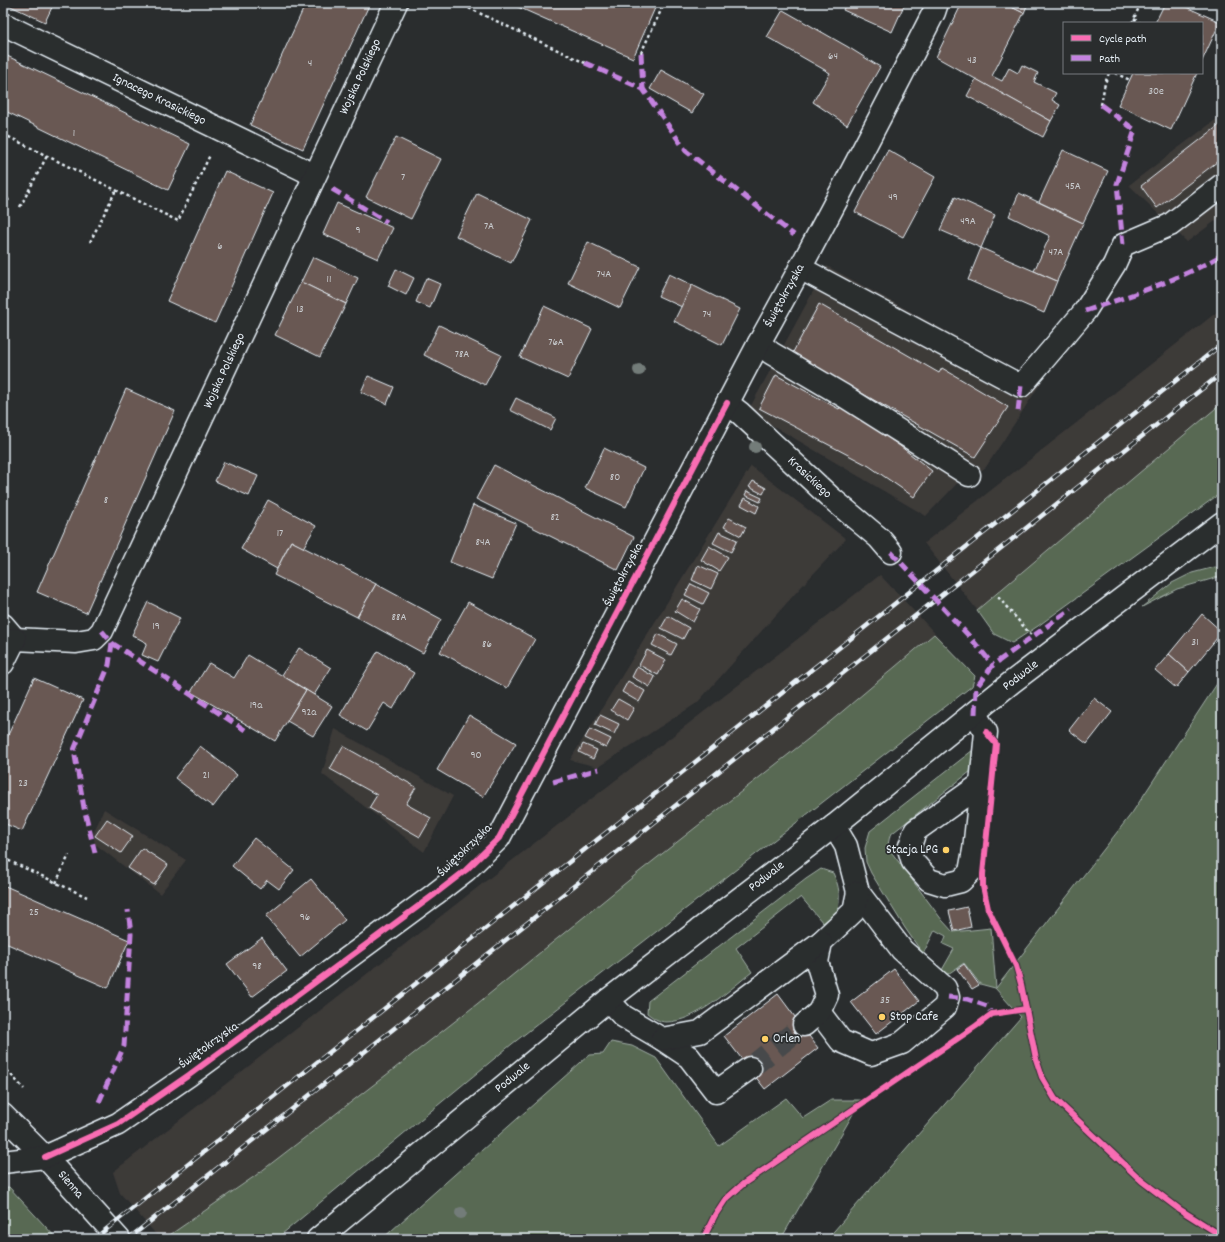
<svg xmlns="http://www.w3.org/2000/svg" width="1225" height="1242" font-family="Dekko,sans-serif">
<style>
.built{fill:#3d3a39}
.green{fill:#586953;stroke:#a0ada6}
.building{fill:#695852;stroke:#e8f1f8}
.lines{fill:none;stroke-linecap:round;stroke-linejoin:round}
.minor-tunnel{stroke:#464a4c;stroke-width:22;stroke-dasharray:22 11;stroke-linecap:butt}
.minor-casing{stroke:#e8f1f8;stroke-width:25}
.path{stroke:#e8f1f8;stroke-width:2.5;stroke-dasharray:3 3;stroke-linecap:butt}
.minor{stroke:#2a2d2e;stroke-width:22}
.rail-casing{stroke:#e8f1f8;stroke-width:4.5}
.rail{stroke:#2a2d2e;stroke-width:3;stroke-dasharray:9;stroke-linecap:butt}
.quiet{stroke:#c483df;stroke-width:5;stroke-dasharray:10 5;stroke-linecap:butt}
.cycleway-casing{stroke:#2a2d2e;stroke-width:8}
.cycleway{stroke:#f96db3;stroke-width:6}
.tree{fill:#737b79}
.poi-dot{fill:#ffd166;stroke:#2a2d2e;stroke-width:1.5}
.labels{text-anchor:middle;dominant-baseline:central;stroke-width:3.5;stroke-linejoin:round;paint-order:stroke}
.number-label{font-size:11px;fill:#c8cbce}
.street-label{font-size:13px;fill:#e8f1f8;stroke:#2a2d2e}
.poi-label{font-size:13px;fill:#e8f1f8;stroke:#2a2d2e;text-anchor:start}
</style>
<rect width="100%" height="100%" fill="#2a2d2e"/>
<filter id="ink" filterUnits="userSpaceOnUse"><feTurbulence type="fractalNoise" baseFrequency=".025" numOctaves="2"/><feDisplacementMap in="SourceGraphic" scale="8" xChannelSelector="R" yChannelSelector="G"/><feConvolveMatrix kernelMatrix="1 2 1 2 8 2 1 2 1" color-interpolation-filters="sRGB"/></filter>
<g filter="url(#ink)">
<g class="built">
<polygon points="1222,115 1222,216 1187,242 1129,185"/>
<polygon points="827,266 1041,383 986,467 982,470 971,469 926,516 748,411"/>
<polygon points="1222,308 1222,492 1038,626 1012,643 994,634 977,610 924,543"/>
<polygon points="751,466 846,539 802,586 697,703 598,767 570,760"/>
<polygon points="880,575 975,676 972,686 512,1044 276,1239 160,1239 120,1193 113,1172 514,859"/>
<polygon points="335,729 453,796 424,852 322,774"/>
<polygon points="104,809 186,860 160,894 95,844 93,834"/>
</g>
<g class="green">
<polygon points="1222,403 1222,492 1038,626 1012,643 994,634 977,610"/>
<polygon points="1215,567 1222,569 1222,576 1177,589 1142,607 1172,583 1192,573"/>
<polygon points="934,634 975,676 972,686 512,1044 276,1239 164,1239 255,1176 381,1079 477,1004 639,872 831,721"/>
<polygon points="1222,676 1222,1239 827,1239 1021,1017 995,988 980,984 964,963 948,974 943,975 942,970 954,949 943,944 946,936 935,930 923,954 905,928 871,873 866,862 865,848 870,831 973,750 977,755 977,761 971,771 890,835 888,845 892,853 942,920 953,932 991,928 996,988 1132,813"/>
<path d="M821 869 833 873C840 888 840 895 838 911L823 923 801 897 736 948 752 972C729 990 696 1022 666 1022 659 1022 652 1017 647 1013L648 1001 806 879Z"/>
<polygon points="611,1042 632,1046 656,1058 719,1146 786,1098 803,1118 831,1100 861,1100 781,1239 382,1239 589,1055 603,1054"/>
<polygon points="9,1187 57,1239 3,1239 3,1188"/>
</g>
<g class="building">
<polygon points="4,3 54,3 45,22"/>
<polygon points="306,3 370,3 303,149 250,125"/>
<polygon points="509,3 645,3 655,8 633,58"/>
<polygon points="846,3 905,3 892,32 843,10"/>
<polygon points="962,3 1003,3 1024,13 992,76 1002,81 1009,68 1018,73 1022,65 1038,73 1034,82 1056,93 1052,100 1060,105 1051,121 936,57"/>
<polygon points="1003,3 1028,3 1024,13"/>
<polygon points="1165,3 1177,3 1220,22 1202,61 1202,23 1155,23"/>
<polygon points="783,10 848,47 880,67 847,125 813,102 830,73 767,37"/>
<polygon points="3,54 190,144 168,190 3,110"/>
<polygon points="661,70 704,94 692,113 650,89"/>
<polygon points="1133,73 1197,73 1171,130 1118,105"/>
<polygon points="976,79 1051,121 1043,137 967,96"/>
<polygon points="1222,123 1222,158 1157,208 1141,186"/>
<polygon points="396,137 441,159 411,219 366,197"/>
<polygon points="888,150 935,177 903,237 855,212"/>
<polygon points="1063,150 1108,171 1083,223 1039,202"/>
<polygon points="225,171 273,193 215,323 167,301"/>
<polygon points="477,193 532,220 511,263 456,236"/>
<polygon points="1019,193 1083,223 1057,281 1034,271 1050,236 1009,216"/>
<polygon points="955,197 995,215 981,248 940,230"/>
<polygon points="337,203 393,228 378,259 323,234"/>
<polygon points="588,242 640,267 620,308 568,283"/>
<polygon points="981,248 1057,281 1044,313 968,280"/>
<polygon points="313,257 358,278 346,304 301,282"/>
<polygon points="396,269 414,278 406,295 388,286"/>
<polygon points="669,274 692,285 682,307 658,296"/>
<polygon points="426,278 440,284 430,308 416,302"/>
<polygon points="301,282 346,304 320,357 275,335"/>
<polygon points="692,285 740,309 722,345 674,321"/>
<polygon points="819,304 939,373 942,368 1008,407 975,457 792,354"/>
<polygon points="544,306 592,329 568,379 520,357"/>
<polygon points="439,325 501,355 485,385 424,355"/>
<polygon points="776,375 839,409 842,405 900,446 932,471 914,497 869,466 759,408"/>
<polygon points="368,376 394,387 387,404 361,392"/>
<polygon points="126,389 175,411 86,613 37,592"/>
<polygon points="516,398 556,418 550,430 510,410"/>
<polygon points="604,448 644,468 626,507 585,488"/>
<polygon points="224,462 258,476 249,496 215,481"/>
<polygon points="494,465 634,537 618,570 476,499"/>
<polygon points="753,481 766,488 763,494 749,487"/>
<polygon points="747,491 762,498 760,502 745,495"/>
<polygon points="745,498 759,506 756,513 741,505"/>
<polygon points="268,500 316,526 303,548 291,541 277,569 241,549"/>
<polygon points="473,505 516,523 492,579 450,562"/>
<polygon points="729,518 746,527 741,536 724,527"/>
<polygon points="719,532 737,540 731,552 713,543"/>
<polygon points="291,541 376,584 357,617 274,575"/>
<polygon points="709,546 728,557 719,571 701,560"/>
<polygon points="698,565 718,574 711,589 692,580"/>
<polygon points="376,584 441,619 423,653 357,617"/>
<polygon points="691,584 709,593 703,604 685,595"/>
<polygon points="682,599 700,609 693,622 675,611"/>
<polygon points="148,602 180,618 158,662 142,655 147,643 132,635"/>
<polygon points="468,602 535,639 507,688 440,652"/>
<polygon points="1202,614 1222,632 1189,672 1169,654"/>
<polygon points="668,616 689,628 683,639 661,628"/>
<polygon points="658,634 677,644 671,655 652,645"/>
<polygon points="299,648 331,668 314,695 282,675"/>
<polygon points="647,650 666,660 658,675 639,665"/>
<polygon points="378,651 414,673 393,709 384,703 367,731 340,715"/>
<polygon points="1169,654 1189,672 1176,688 1155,670"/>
<polygon points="248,655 306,690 275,741 191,692 209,663 234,678"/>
<polygon points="637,667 655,677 650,687 632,677"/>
<polygon points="34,678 83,700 22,831 3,823 3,746"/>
<polygon points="628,681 645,691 639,702 622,692"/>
<polygon points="306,690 332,706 313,736 287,721"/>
<polygon points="1094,698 1112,712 1087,744 1069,730"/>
<polygon points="618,699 634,708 627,720 611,710"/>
<polygon points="469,715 516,743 483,797 437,770"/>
<polygon points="600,715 619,724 614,734 595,725"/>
<polygon points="590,729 611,739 606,748 585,738"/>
<polygon points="583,744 597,750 593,759 579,752"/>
<polygon points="200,746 237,775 213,807 175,778"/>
<polygon points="343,746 416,787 406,804 431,818 420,837 369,808 377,795 330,769"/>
<polygon points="107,819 133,836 121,853 95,836"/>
<polygon points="254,838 294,870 279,889 267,880 260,889 232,866"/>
<polygon points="142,848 168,865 154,885 128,868"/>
<polygon points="311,879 345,920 300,957 266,916"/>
<polygon points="3,885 129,940 108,988 3,942"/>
<polygon points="967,907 971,927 954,931 949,911"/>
<polygon points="262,938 287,971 252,997 227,964"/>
<polygon points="964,964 979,985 972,989 957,969"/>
<polygon points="894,969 919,1001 876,1034 851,1002"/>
<polygon points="778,994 818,1048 765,1089 724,1036"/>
</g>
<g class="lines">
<polyline class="minor-tunnel" points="750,1068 804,1025"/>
<g class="minor-casing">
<g id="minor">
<polyline points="3,24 304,170 314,177"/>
<polyline points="800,268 1021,386 1085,311 1114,265 1123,245 1170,225 1222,185"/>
<polyline points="759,343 771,353 844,396 969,475"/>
<polyline points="727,403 740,413 830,497 879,538 891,552"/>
<polyline points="3,625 15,639"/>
<polyline points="15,639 76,642 94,639 102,631 396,3"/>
<polyline points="3,663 15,639"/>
<polyline points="975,714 986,732 981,784 974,850 970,872 961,881 945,885 929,880 913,862 909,849 915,831 981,784"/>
<polyline points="608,1000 623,1016 662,1039 689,1057 716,1092 750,1068"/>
<polyline points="819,1012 841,1041 871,1054 902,1043 945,1007 948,997 945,988 902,950 858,892 846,846 834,826"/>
<polyline points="804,1025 819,1012 827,995 817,962 821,942 854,911 858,892"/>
<polyline points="662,1039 700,1032 821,942"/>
<polyline points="3,1115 45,1157 119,1239"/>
<path d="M3 1162 45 1157 118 1124 189 1075 435 894 466 870 499 838 759 343C820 234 877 124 934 12L937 3"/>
<polyline points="318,1239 608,1000 834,826 1012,682 1222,523"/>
</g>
</g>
<g class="path">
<polyline points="458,3 585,63"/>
<polyline points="1134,19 1140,23"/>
<polyline points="1132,23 1141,3"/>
<polyline points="641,53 663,6 657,3"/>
<polyline points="1115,73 1130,80"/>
<polyline points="1101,105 1105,83 1109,73"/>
<polyline points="3,134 178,221 210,155"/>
<polyline points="3,187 9,202"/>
<polyline points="20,207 47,156"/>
<polyline points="90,242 116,190"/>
<polyline points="998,597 1031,635"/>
<polyline points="3,858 87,897"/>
<polyline points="56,883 69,855"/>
<polyline points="3,1066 24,1089"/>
</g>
<use href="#minor" class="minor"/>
<g class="rail-casing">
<g id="rail">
<polyline points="94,1239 1222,344"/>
<polyline points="128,1239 1222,373"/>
</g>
</g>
<use href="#rail" class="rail"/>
<g class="quiet">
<polyline points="641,53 643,89"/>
<polyline points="585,63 643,89 686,151 794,235"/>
<polyline points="1101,105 1135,130 1117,184 1123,245"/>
<polyline points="332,189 387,222"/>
<path d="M1085 311C1132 295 1179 280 1222 255"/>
<polyline points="1018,411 1021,386"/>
<polyline points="891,552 969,636 993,665"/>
<polyline points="102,631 112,643 245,730"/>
<polyline points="975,714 976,688 993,665 1071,609"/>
<polyline points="553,782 599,769"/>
<polyline points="95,853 84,808 74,750 109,665 112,643"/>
<polyline points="948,997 967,999 987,1006 992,1014"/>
<polyline points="99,1102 124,1046 131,934 128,910"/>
</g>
<g class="cycleway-casing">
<g id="cycleway">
<polyline points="986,732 996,744 983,874 983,886 988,909 1016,966 1021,984 1036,1059 1042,1077 1055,1099 1142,1181 1179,1209 1222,1236"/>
<polyline points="45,1157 118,1124 189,1075 435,894 466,870 499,838 727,403"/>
<polyline points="703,1239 715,1215 725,1200 743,1184 976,1026 992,1014 1026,1009"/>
</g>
</g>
<use href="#cycleway" class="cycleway"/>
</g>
<g class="tree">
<circle cx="639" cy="370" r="6"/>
<circle cx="755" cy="447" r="6"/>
<circle cx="461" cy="1213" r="6"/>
</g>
</g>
<g class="poi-dot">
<circle cx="946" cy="850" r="4"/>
<circle cx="882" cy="1017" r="4"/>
<circle cx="765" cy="1039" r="4"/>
</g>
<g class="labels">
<g class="number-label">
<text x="833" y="57">64</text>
<text x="972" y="61">43</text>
<text x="310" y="64">4</text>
<text x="1156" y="92">30e</text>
<text x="74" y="134">1</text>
<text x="403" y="178">7</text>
<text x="1073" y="187">45A</text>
<text x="893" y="198">49</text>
<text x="968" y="222">49A</text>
<text x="489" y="227">7A</text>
<text x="358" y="231">9</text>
<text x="220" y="247">6</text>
<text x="1056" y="253">47A</text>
<text x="604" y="275">74A</text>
<text x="329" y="280">11</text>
<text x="300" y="310">13</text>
<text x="707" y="315">74</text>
<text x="556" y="343">76A</text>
<text x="462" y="355">78A</text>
<text x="615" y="478">80</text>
<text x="106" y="501">8</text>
<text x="555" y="518">82</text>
<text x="280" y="534">17</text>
<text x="483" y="543">84A</text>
<text x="399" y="618">88A</text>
<text x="156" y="627">19</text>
<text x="1195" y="643">31</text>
<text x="487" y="645">86</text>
<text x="256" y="706">19a</text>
<text x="309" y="713">92a</text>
<text x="476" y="756">90</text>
<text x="206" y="776">21</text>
<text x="23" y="784">23</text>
<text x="34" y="913">25</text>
<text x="305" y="918">96</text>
<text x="257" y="967">98</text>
<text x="885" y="1001">35</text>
</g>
<g class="street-label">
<text transform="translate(361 77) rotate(-65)">Wojska Polskiego</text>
<text transform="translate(159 100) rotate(26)">Ignacego Krasickiego</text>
<text transform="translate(785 296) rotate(-61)">Świętokrzyska</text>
<text transform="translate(225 371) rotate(-65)">Wojska Polskiego</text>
<text transform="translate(809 478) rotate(43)">Krasickiego</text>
<text transform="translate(624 575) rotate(-62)">Świętokrzyska</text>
<text transform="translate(1021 676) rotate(-38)">Podwale</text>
<text transform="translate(465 851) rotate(-44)">Świętokrzyska</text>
<text transform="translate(767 877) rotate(-38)">Podwale</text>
<text transform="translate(209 1046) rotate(-36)">Świętokrzyska</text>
<text transform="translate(513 1078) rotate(-39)">Podwale</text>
<text transform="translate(70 1185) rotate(49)">Sienna</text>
</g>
<g class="poi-label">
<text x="938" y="850" text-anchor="end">Stacja LPG</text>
<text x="890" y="1017">Stop Cafe</text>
<text x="773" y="1039">Orlen</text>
</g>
</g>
<rect width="1225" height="1242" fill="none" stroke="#2a2d2e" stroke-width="16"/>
<rect x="8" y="8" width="1209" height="1226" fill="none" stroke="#e8f1f8" stroke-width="1.5" filter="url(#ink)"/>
<rect x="1063" y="22" width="140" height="52" fill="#2a2d2e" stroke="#767b7f"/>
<rect x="1071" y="35" width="20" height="6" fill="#f96db3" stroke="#767b7f"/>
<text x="1099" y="42" font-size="12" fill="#e8f1f8">Cycle path</text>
<rect x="1071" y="55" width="20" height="6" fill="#c483df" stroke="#767b7f"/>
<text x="1099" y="62" font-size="12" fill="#e8f1f8">Path</text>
</svg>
